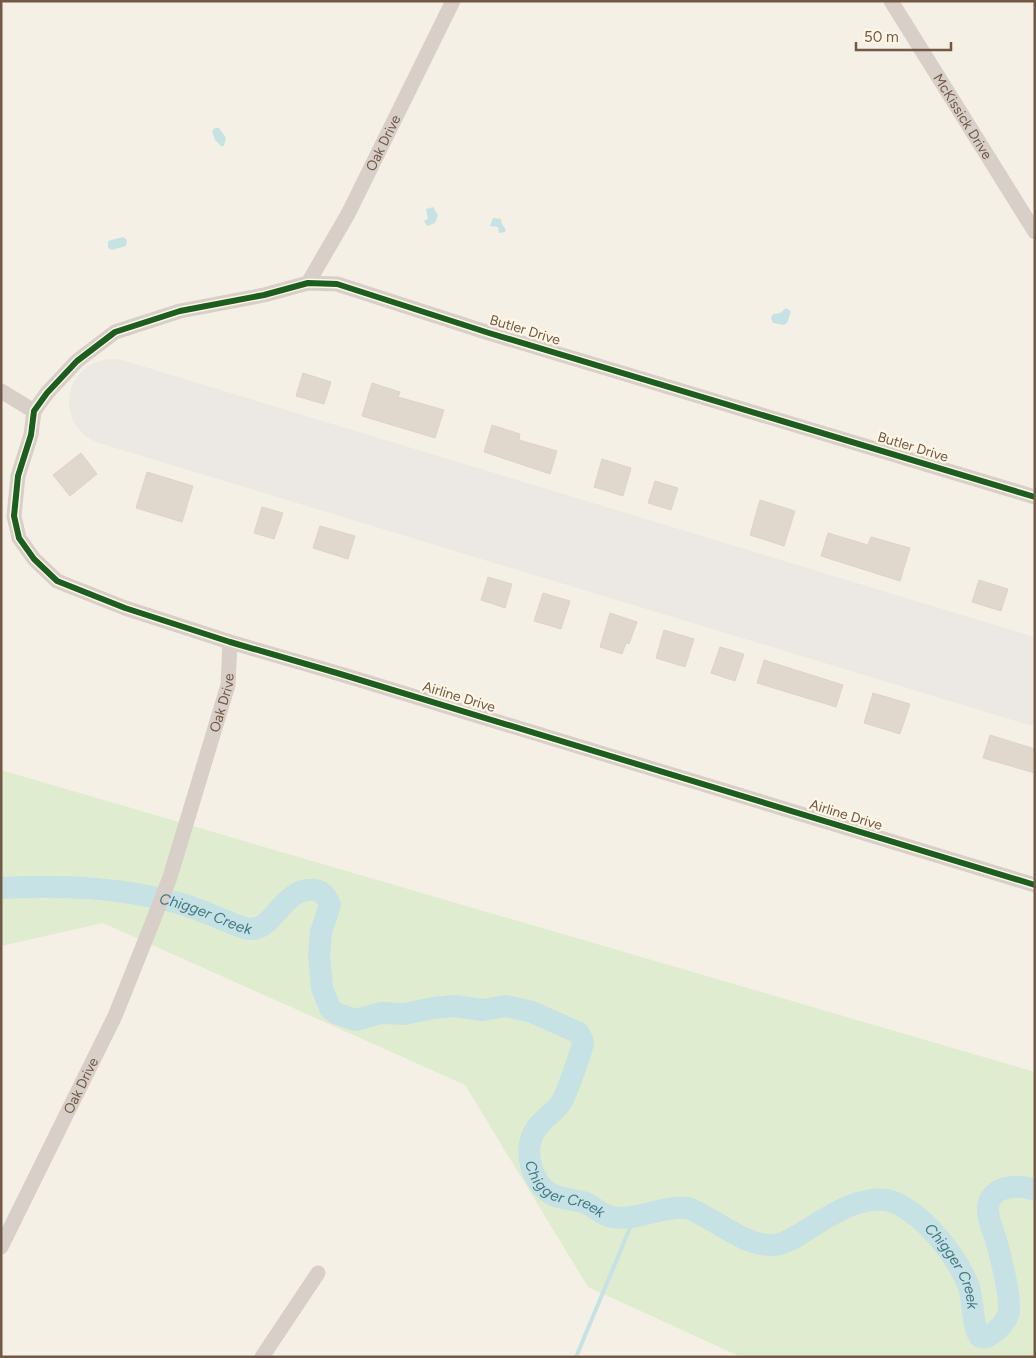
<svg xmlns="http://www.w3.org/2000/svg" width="1036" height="1358" font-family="Figtree,sans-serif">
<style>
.green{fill:#e0eccf}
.water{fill:#c7e2e5}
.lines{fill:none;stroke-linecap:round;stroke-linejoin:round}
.stream{stroke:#c7e2e5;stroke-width:4}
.river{stroke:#c7e2e5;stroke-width:22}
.runway{stroke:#ece8e4;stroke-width:86}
.building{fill:#e1d8cd;stroke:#ded3c8}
.street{stroke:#d7cfc8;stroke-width:15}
.cycleway-casing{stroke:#fff6e5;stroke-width:9}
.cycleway{stroke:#1b5e20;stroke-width:6}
.labels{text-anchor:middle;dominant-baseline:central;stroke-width:4.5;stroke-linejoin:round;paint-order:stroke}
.street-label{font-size:14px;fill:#725846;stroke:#fff6e5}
.water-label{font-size:15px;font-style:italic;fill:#407986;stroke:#fff6e5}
</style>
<rect width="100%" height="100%" fill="#f5f0e5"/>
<polygon class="green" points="1,770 1035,1072 1035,1357 741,1357 588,1287 465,1085 103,923 1,946"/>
<g class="water">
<polygon points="215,128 219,128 226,138 224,146 221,146 215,140 212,131"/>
<polygon points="433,207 438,215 435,223 427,226 424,221 428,219 426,209"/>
<polygon points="493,218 501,219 502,224 506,230 505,232 499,233 498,227 490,226"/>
<polygon points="123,237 127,240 126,246 112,250 108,248 108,241"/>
<polygon points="786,308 791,311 787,323 784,325 773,323 771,318 773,314 780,313"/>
</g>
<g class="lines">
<polyline class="stream" points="576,1357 635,1216"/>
<path class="river" id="s1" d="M1 888C61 885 120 887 178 903 194 907 209 914 224 920 232 923 241 928 249 929 275 931 282 887 314 890 323 891 327 897 330 905L321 932 319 956 322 988 330 1008 335 1013 356 1020 381 1013 404 1014 433 1008 454 1006 483 1010 506 1006 532 1012 579 1033C580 1036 583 1040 583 1043 582 1050 566 1095 562 1101 556 1112 543 1118 536 1129 522 1149 531 1184 553 1195 563 1199 573 1200 583 1202 595 1206 600 1215 613 1217 638 1221 663 1205 688 1208 714 1218 745 1247 774 1245 785 1244 796 1237 805 1231 829 1216 867 1190 896 1203 926 1217 957 1256 969 1287 973 1298 973 1335 981 1337 987 1339 993 1333 997 1330 1003 1324 1008 1319 1009 1311 1010 1293 1001 1258 996 1240 993 1230 987 1218 988 1207 990 1185 1019 1184 1035 1190"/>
<polyline class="runway" points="112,402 1035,682"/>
</g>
<g class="building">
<polygon points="303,373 331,382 324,404 296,396"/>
<polygon points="372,383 400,392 398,397 444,410 435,438 362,416"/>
<polygon points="492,425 520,434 519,440 557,451 550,474 484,452"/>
<polygon points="81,453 97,474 70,496 53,475"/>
<polygon points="602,459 631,468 623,496 594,487"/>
<polygon points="147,472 193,486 182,522 136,508"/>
<polygon points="655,481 678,488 671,510 648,503"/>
<polygon points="760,500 795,511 784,546 750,535"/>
<polygon points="262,507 283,513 274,539 254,533"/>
<polygon points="320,526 355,536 348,559 313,548"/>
<polygon points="828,533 868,545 871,537 910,548 900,581 821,556"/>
<polygon points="488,577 512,584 505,608 481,600"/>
<polygon points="979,580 1008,589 1001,611 972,602"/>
<polygon points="543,593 570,601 561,629 534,621"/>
<polygon points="610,613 637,622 629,644 626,643 622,654 600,647"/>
<polygon points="664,630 694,639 685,667 656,658"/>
<polygon points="720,647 744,654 735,681 711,673"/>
<polygon points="764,660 843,685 836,707 757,683"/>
<polygon points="873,693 910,704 900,734 864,723"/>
<polygon points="990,735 1035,749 1035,773 983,758"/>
</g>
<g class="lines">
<g class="street">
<path id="s2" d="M891 1 1035 232"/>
<path id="s3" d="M308 283 348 214 453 1"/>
<polyline points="1,391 34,411"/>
<polyline points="34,411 31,435 18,476 14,516 19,538 34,559 57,581 125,608 230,642 337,673 1035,885"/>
<polyline points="34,411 47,393 77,361 115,332 180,311 264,295 308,283 337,284 489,333 1035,497"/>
<path id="s4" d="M1 1247 115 1016 153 921 170 877 228 685 230 642"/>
<polyline points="262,1357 318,1273"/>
</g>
<g class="cycleway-casing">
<polyline id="cycleway" points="1035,497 489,333 337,284 308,283 264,295 180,311 115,332 77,361 47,393 34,411 31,435 18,476 14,516 19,538 34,559 57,581 125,608 230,642 337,673 1035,885"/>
</g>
<use href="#cycleway" class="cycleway"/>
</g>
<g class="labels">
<g class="street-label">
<text stroke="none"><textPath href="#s2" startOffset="136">McKissick Drive</textPath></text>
<text stroke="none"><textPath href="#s3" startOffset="159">Oak Drive</textPath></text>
<text transform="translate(525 330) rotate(17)">Butler Drive</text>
<text transform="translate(913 447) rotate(17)">Butler Drive</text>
<text transform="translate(459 697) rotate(17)">Airline Drive</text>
<text stroke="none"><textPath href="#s4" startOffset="589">Oak Drive</textPath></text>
<text transform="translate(846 815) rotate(17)">Airline Drive</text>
<text stroke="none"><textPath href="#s4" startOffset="180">Oak Drive</textPath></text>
</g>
<g class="water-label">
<text stroke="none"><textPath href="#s1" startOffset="208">Chigger Creek</textPath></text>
<text stroke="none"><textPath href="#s1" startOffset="915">Chigger Creek</textPath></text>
<text stroke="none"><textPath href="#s1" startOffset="1365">Chigger Creek</textPath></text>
</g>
</g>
<rect width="1036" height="1358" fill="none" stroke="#725846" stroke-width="5"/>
<path d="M856 42v8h95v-8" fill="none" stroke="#725846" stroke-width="2.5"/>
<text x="864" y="42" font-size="15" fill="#725846" stroke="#fff6e5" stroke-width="4" paint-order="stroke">50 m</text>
</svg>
